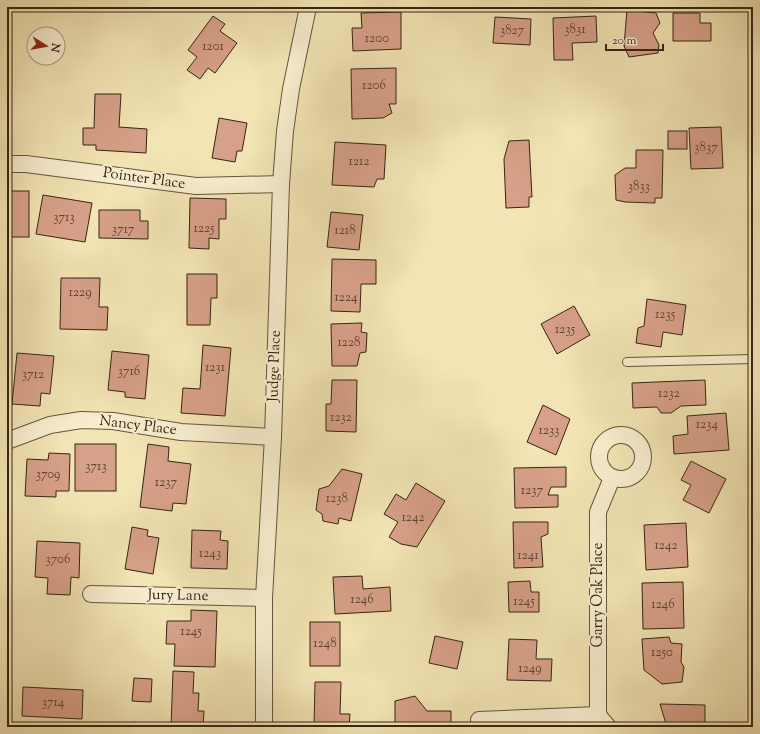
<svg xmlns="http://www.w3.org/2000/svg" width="760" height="734" font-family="'Sorts Mill Goudy',serif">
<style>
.building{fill:#d7a088;stroke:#352514}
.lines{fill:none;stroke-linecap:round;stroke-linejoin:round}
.lane-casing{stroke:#64553c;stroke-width:10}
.street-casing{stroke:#64553c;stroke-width:18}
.lane{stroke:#f7edce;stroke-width:8}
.street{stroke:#f7edce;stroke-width:16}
.labels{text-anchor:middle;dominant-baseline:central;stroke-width:4;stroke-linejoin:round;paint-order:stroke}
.number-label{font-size:13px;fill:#5e4431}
.street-label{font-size:15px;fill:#352514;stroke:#f7edce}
</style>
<rect width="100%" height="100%" fill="#f2e4b4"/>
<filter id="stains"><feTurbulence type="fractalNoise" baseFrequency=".005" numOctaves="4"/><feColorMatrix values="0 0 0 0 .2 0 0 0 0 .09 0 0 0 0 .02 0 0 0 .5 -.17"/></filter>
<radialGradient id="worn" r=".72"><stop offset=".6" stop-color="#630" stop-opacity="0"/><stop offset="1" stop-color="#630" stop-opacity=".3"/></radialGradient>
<g class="building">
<polygon points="627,10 656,13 660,23 653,33 659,45 658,53 629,57 624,46"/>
<polygon points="401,12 401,49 353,51 352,28 362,28 361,13"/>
<polygon points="673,13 700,13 700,23 711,23 711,41 673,41"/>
<polygon points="213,16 225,24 220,31 237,43 215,73 208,68 200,79 187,70 197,57 188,50"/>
<polygon points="596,16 597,42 572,43 573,60 554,60 553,18"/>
<polygon points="495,17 531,19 530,45 493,43"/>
<rect x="7" y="23" width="1" height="33"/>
<polygon points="396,68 396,104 389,104 392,113 383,118 352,119 351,69"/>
<polygon points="95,94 121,94 119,127 147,129 146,153 96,150 96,145 83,145 83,128 94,128"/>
<polygon points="219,118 247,123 242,151 237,151 235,162 212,158"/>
<polygon points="721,127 723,168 691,169 689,128"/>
<rect x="668" y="131" width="19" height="18"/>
<polygon points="529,140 532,197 529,197 529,207 506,208 504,159 509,141"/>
<polygon points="335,142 386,145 384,179 377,179 374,187 332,185"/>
<polygon points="636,150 663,150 662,198 655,198 655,203 625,202 616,200 615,175 625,168 636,168"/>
<rect x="7" y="191" width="22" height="46"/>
<polygon points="43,195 92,203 85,242 36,234"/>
<polygon points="190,198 226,199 226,219 219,219 219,239 209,238 209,249 189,248"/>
<polygon points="99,210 140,210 140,221 148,221 148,239 99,238"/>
<polygon points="331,212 363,215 359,250 327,247"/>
<polygon points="332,259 376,260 376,284 361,284 360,312 331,311"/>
<polygon points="187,274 217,274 217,298 211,298 210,325 187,325"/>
<polygon points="61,278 100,278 99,307 108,307 107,330 60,329"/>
<polygon points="647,299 686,305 682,335 663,332 661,347 636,343 638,328 644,326"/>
<polygon points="574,306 590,335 557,354 541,324"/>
<polygon points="362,323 361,332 367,333 366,352 360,353 357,366 332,366 331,324"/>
<polygon points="203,345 231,348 225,416 181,413 183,388 200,389"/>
<polygon points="112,351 149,355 145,399 125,397 125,392 108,390"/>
<polygon points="17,353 54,356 50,394 41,393 40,406 12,404"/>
<polygon points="332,380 357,380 356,432 326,431 326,404 331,404"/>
<polygon points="705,380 706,405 681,406 671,413 661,413 657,407 633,408 632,383"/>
<polygon points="543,405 570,419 556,455 527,442"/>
<polygon points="726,413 729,450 674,454 673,436 688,434 687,416"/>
<rect x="75" y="444" width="41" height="47"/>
<polygon points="148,444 169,447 168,461 191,464 186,504 173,503 172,511 140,507"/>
<polygon points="49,453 70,454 69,491 56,491 56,497 25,496 27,459 48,460"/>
<polygon points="691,461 726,479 709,513 683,500 691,485 681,480"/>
<polygon points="566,467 566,487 551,487 548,495 558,495 558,507 515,508 514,468"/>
<polygon points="342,469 362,474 351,521 339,518 338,524 323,521 322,514 316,510 319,489 329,486"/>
<polygon points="416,483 445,501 417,547 401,544 389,537 398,522 384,514 396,494 406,500"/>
<rect x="7" y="490" width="3" height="37"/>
<polygon points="513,522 548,522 548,534 541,537 543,567 514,568"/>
<polygon points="686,523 688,567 646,570 644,525"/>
<polygon points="132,527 148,530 147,536 159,538 153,574 125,569"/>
<polygon points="192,530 221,531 220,540 228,541 227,569 191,568"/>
<polygon points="37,541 80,543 79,578 71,577 70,595 47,594 48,578 35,577"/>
<polygon points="362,576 363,589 390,587 391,611 335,614 333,577"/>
<polygon points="530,581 531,592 539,592 539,612 509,612 508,582"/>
<polygon points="7,582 10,582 9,614 7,614"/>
<polygon points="683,582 684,628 643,629 642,583"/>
<polygon points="191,610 217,611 215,667 174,666 175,644 166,644 167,621 191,621"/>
<rect x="310" y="622" width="30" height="44"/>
<polygon points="435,636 463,642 457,669 429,663"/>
<polygon points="669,637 671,643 682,644 681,662 684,667 682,682 662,684 644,670 642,639"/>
<polygon points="509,639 537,640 536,659 552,659 551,681 507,680"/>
<polygon points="173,671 194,672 193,693 199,693 198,711 204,711 203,727 171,727"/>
<polygon points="134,678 152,679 151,702 132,701"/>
<polygon points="315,682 341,682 340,714 350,714 349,727 314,726"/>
<polygon points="23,687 83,690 82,719 22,716"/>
<polygon points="415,696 427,711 451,711 451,727 395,727 395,701"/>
<polygon points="660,704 705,705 705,727 667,727"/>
<polygon points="134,722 152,726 152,727 133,727"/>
</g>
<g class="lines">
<g class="lane-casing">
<polyline id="lane" points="627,362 753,359"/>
</g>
<g class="street-casing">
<g id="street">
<polyline points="7,164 26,164 196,186 281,184"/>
<circle cx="621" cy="457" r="22"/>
<polyline points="7,441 50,425 81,420 113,421 181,432 273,437"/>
<polyline points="91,594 264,598"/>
<polyline points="598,715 598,512 612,478"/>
<polyline points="598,715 608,727"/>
<polyline points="479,720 598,715"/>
<polyline points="264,727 264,598 273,437 281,184 285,131 291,89 308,7"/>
</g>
</g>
<use href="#lane" class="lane"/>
<use href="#street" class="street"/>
</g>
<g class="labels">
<g class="number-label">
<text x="575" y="30">3831</text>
<text x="512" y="31">3827</text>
<text x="377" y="39">1200</text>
<text x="213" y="47">1201</text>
<text x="374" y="86">1206</text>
<text x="706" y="148">3837</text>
<text x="359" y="162">1212</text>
<text x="639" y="187">3833</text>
<text x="64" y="218">3713</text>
<text x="204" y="229">1225</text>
<text x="123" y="230">3717</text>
<text x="345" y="231">1218</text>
<text x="80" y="293">1229</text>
<text x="346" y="298">1224</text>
<text x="665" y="315">1235</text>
<text x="565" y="330">1235</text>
<text x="349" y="343">1228</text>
<text x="215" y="368">1231</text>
<text x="129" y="372">3716</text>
<text x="33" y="375">3712</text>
<text x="669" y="394">1232</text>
<text x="341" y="418">1232</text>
<text x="707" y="425">1234</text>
<text x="549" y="431">1233</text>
<text x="96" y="467">3713</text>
<text x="48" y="475">3709</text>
<text x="166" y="483">1237</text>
<text x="532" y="491">1237</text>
<text x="337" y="499">1238</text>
<text x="413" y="518">1242</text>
<text x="666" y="546">1242</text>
<text x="210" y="554">1243</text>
<text x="528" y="556">1241</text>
<text x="58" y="560">3706</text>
<text x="362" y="600">1246</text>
<text x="524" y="602">1245</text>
<text x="663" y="605">1246</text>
<text x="191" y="632">1245</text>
<text x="325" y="644">1248</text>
<text x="662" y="653">1250</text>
<text x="530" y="669">1249</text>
<text x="53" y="703">3714</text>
</g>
<g class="street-label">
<text transform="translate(144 179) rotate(8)">Pointer Place</text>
<text transform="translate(275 366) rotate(-88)">Judge Place</text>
<text transform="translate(138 426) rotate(7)">Nancy Place</text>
<text transform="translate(598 595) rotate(-90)">Garry Oak Place</text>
<text transform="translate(178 596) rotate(1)">Jury Lane</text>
</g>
</g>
<rect width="760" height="734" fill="none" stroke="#f2e4b4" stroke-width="24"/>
<rect x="8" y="8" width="744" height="718" fill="none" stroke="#352514" stroke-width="2"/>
<rect x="12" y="12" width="736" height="710" fill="none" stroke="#352514"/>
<g transform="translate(46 46) rotate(101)"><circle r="19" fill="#f7edce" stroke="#a99d84"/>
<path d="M0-3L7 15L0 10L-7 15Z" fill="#8f2418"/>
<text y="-6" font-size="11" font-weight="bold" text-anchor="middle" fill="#352514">N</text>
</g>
<path d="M606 44v6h57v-6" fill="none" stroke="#352514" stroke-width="2"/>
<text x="612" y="44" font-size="12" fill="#352514" stroke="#f7edce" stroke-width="3" paint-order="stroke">20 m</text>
<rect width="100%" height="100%" filter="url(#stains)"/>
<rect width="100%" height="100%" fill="url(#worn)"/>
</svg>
